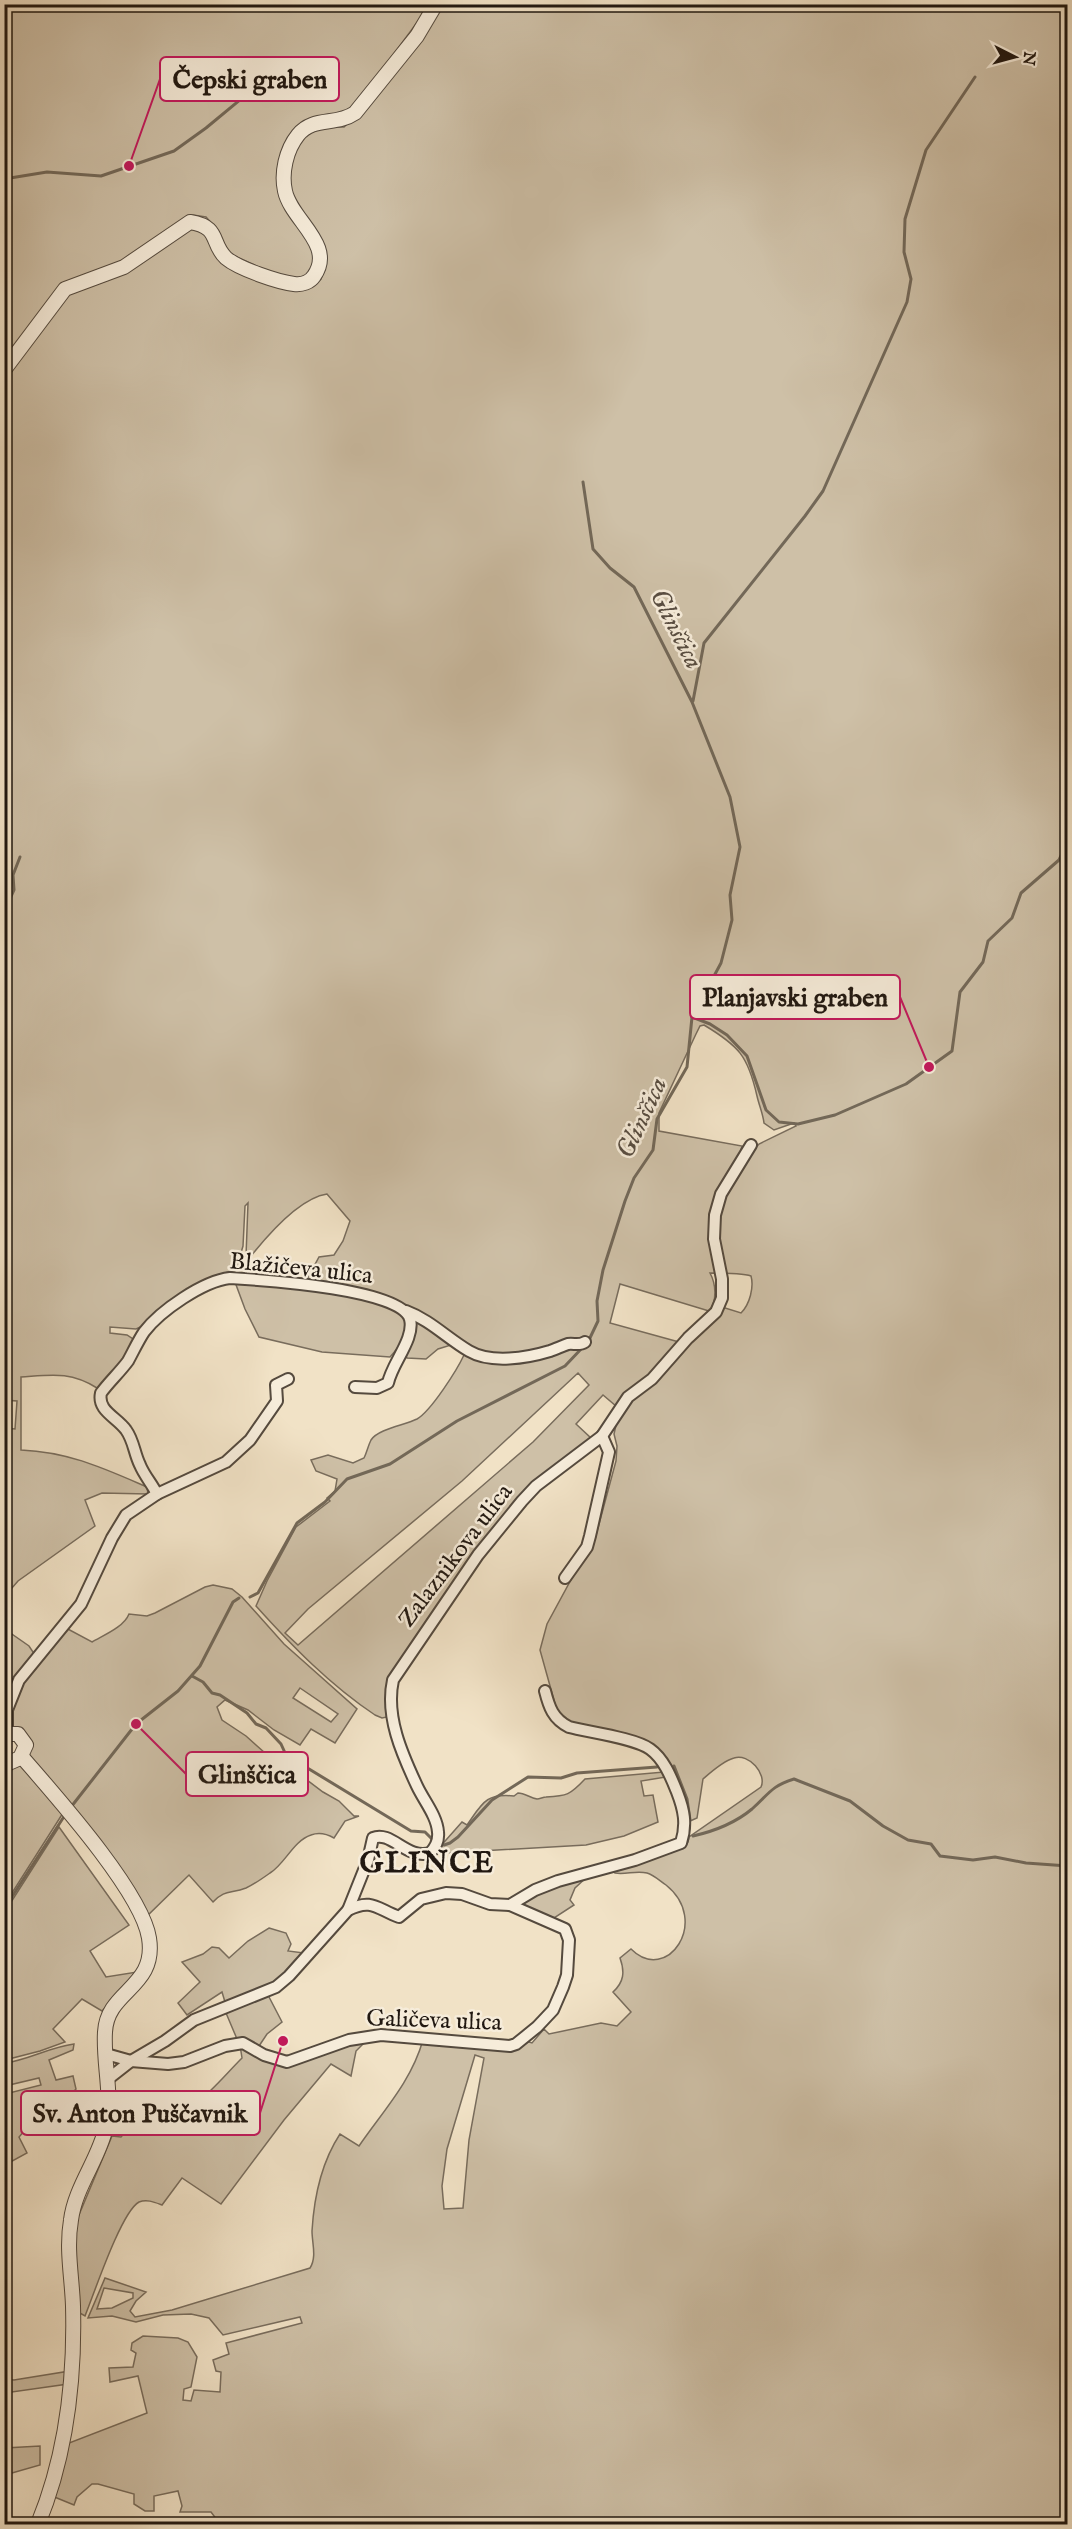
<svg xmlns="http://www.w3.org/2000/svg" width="1072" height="2529" font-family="'IM FELL English',serif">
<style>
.green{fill:#cec0a7;stroke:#786c5c;stroke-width:1.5;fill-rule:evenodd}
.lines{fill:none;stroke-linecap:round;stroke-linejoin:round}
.stream{stroke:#736858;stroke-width:3}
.minor-casing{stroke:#554a3e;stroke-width:14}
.tertiary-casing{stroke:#554a3e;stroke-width:16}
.minor{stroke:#f6ecda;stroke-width:10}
.tertiary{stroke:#f6ecda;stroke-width:14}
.labels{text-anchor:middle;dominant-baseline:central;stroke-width:5;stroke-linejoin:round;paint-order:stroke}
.street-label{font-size:24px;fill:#211811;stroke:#f6ecda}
.water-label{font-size:26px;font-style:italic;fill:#584d41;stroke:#f6ecda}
.district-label{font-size:30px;font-weight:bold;letter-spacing:1.5px;fill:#211811;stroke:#f6ecda}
.leader{fill:none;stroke:#c2185b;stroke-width:2}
.callout-dot{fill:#c2185b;stroke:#f6ecda;stroke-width:2}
.callout{fill:#f6ecda;stroke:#c2185b;stroke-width:2}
.callout-label{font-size:26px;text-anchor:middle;font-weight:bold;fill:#211811}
</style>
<rect width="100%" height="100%" fill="#f1e2c6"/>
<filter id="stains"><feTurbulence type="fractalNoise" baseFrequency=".00333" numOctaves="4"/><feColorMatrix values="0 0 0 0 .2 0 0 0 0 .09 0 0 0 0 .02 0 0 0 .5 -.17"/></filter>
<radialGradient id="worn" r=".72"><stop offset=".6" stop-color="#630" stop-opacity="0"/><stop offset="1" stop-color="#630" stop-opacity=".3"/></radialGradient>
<g class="green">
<polygon points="5,5 430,5 359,101 342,116 311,118 296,130 278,190 315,251 315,268 306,279 277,275 230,254 213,225 206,217 193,215 177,224 124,262 69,281 5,362"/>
<path d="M441 5H1067V2524H226L217 2520 211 2512H180L182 2506 178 2491 154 2496V2511H145L134 2504V2494L98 2484H92L77 2497 74 2505 52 2496 69 2443 147 2413 138 2376 110 2382 109 2368 133 2367 136 2353 131 2350 132 2343 143 2336 178 2338 188 2342 197 2357 191 2387 184 2389 183 2400 191 2401 194 2390 220 2392 221 2372 216 2371 213 2360 229 2354 226 2343 302 2323 300 2317 223 2335 209 2318 191 2314 163 2315 136 2322 112 2316 88 2318 105 2278 146 2292 136 2301 130 2311 135 2317 172 2310 310 2268C317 2257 312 2243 312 2231 314 2197 321 2163 340 2134L359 2146C383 2111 411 2082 423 2040L526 2041 532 2043 544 2029 549 2034 601 2023 617 2026 631 2012 613 1992C624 1982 625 1972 620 1958L631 1949C667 1985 711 1921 666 1885 660 1881 654 1875 647 1873 636 1870 626 1875 615 1873L612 1870 653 1857 688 1842 689 1837 761 1787C767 1774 749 1753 734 1758 723 1761 711 1772 703 1779L697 1818 688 1822 660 1754 569 1723 557 1711 540 1650 547 1624 579 1565 589 1554 595 1539 616 1461 617 1446 614 1434 619 1412 705 1320 709 1311 620 1284 610 1323 679 1342 665 1362 616 1406 603 1395 576 1424 592 1439 550 1469 392 1675 386 1690 387 1717 382 1718 375 1715C330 1685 292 1646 256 1606L267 1581 296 1527 330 1501 327 1498 335 1491 337 1479 316 1471 311 1460 328 1455 353 1463 364 1458C367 1452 368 1446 371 1440 378 1429 405 1425 417 1419 431 1411 457 1370 464 1355L454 1344 438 1349 426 1359 407 1358 404 1353 420 1315 305 1283 319 1257 334 1255 343 1241 350 1221 327 1194C300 1198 267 1236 251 1256H246L248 1203 245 1206 243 1246 237 1266 232 1271 214 1276 145 1325 136 1329 110 1327V1333L127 1335 133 1339V1346L103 1386 97 1388C70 1371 51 1375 21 1377V1450C69 1452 103 1468 147 1487L148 1494 102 1493 85 1500 95 1526 18 1581 5 1596V1428L15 1429 17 1401 4 1400 5 376 69 292 194 227 202 230 221 261 291 289 311 287 321 279 325 266 288 188 290 155 301 136 323 127H344L366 106ZM704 1025C739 1046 748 1056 757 1096 759 1105 763 1114 764 1123L774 1130 794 1123 796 1126 759 1144 749 1156 739 1158 742 1146 659 1131V1113L696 1034 700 1026ZM710 1273C720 1273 743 1273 751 1276 754 1287 750 1304 741 1313L722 1307 710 1310C717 1300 716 1284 710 1273ZM578 1373 589 1385 533 1442 298 1645 285 1633 308 1609 462 1481ZM475 2055 484 2058 469 2140 463 2208 444 2209 442 2186 447 2149ZM104 2288 133 2293V2298L112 2308 97 2309Z"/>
<path d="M235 1282 325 1290 368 1298 405 1316C407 1333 402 1344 390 1357L322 1352 259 1337 245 1309Z"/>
<path d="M213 1585 232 1589 242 1597 284 1644 357 1709 335 1743 311 1729 300 1745 274 1730 248 1710 225 1700 217 1707 222 1720 246 1736 265 1753 291 1768 323 1792 339 1801 354 1816H359L345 1821 334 1838C327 1834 319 1832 311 1835 293 1841 285 1864 270 1873 263 1878 253 1885 246 1888 231 1894 225 1889 213 1902L189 1875 146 1917 26 1756C21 1747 12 1737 10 1727 2 1694 47 1652 66 1628L92 1642C104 1635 124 1627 129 1614L147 1616 155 1613 205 1587ZM300 1688 338 1714 331 1722 293 1698Z"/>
<polygon points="9,1632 29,1646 35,1655 5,1705 5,1640"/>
<polygon points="17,1763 24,1767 63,1813 5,1904 5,1794 12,1769 5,1765"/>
<path d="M664 1772 666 1777 641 1781 644 1796 653 1795 658 1822 624 1836 586 1845 446 1853 438 1849 462 1822 467 1825C482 1804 485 1793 514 1796L518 1793C525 1793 530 1798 537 1799 540 1799 543 1797 546 1797 567 1796 570 1795 585 1779Z"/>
<polygon points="59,1827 129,1925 90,1951 106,1977 137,1972 102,2011 82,1999 53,2029 65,2042 40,2051 5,2060 4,1913"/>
<polygon points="588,1876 575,1888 570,1900 574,1905 551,1920 524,1909 520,1903 532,1894"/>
<polygon points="269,1928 286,1933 291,1944 288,1951 304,1953 274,1984 225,2002 222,1992 187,2015 178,2003 200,1982 182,1962 203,1954 212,1947 219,1948 229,1958 248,1941"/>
<polygon points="268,1995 282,2022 267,2034 259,2046 237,2039 226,2013"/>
<path d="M367 2040 356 2051 351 2076 331 2064 284 2120 221 2204 182 2178 162 2205C154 2202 147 2199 139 2202 121 2212 94 2294 85 2316L78 2312 74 2266 76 2222 112 2136 121 2137 128 2129 129 2122C142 2118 146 2124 157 2122 195 2114 216 2084 242 2058L240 2045 267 2058 312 2056Z"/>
<path d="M74 2044 73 2050 49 2060 56 2080 73 2076 76 2089 51 2116 42 2111 19 2137 27 2153 5 2165V2094L41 2085 39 2078 5 2086V2063C28 2060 50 2047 74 2044Z"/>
<polygon points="70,2371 68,2384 5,2393 4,2379 14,2380"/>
<polygon points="40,2446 40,2465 5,2475 5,2448"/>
</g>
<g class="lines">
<g class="stream">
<polyline points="4,179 47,172 101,176 174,151 206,128 264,80"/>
<polyline points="583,482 593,549 610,568 634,587 692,702 730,797 740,847 730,895 732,920 721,963 692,1017 687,1067 657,1119 653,1150 634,1178 625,1201 603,1270 597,1301 598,1321 588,1342"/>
<polyline points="693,701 704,643 805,516 823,491 907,302 911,279 904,252 905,219 926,150 975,77"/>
<polyline points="4,912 14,890 13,875 20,857"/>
<polyline points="692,1017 710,1024 727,1035 747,1056 766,1110 779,1122 798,1124 835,1115 906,1084 952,1051 960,992 983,962 988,941 1012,918 1021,893 1059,860 1068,841"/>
<polyline points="250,1597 258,1593 297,1523 325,1502 347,1479 390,1464 457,1421 565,1366 583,1347"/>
<polyline points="192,1676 203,1682 212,1693 220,1695 247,1713 256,1724 266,1728 281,1744 286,1755 411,1831 425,1832 434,1841"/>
<polyline points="674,1766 687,1799 690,1820"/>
<polyline points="71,1807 136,1724 178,1691 200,1666 233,1602 239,1598"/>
<path d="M693 1836C715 1831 734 1824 752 1809 769 1794 771 1786 794 1779L850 1801 883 1826 908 1840 931 1844 940 1856 973 1860 995 1857 1026 1863 1068 1866"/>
<polyline points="444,1845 450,1843 458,1837 492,1800 528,1777 561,1778 577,1773 657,1767"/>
<polyline points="4,1909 65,1815"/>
</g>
<g class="minor-casing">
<g id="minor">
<path d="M406 1311C430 1320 447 1338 469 1351 491 1364 527 1358 550 1351 556 1349 562 1346 568 1344 574 1343 579 1346 585 1342"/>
<path d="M157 1494C152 1484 144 1475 140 1465 134 1453 134 1441 126 1430 117 1417 97 1411 101 1393 109 1382 120 1372 128 1361 133 1352 138 1341 144 1332 160 1311 203 1281 230 1278 260 1280 401 1288 410 1319 415 1339 392 1363 388 1383L377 1388 355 1387"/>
<polyline points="565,1578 587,1547 590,1536 609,1452 602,1436"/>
<polyline points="7,1733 7,1710 19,1680 81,1604 112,1538 126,1515 157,1494 226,1462 250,1440 277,1401 276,1385 288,1379"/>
<path d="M348 1910 368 1860 373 1838C391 1830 407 1860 430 1853 436 1847 439 1841 438 1832 437 1816 424 1801 417 1786 402 1754 385 1716 393 1680L478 1555 522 1501 536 1486 602 1436 628 1397 652 1379 688 1338 716 1312 722 1298V1279L714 1239 715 1215 721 1194 751 1145"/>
<polyline points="106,2054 131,2061 168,2064 184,2062 225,2046 243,2043 264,2055 287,2062 349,2040 381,2035 510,2046 516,2044 537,2027 553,2010 563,1987 567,1975 569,1940 565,1929 510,1905"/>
<path d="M108 2079 131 2061 165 2041 194 2020 276 1987 289 1976 348 1910C372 1898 377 1909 399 1917L421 1899 446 1893 462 1894 490 1904 510 1905 535 1890 558 1881 635 1860 681 1843C687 1824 684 1810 677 1792 671 1777 664 1759 650 1749 635 1738 588 1732 569 1727 553 1719 549 1707 545 1691"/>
</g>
</g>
<g class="tertiary-casing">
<g id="tertiary">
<path d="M4 370 65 289 124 267 190 222C221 227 210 243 226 258 239 269 278 282 294 284 302 285 310 282 314 276 336 245 291 220 285 191 281 173 286 150 298 135 313 116 336 126 355 113L417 36 436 4"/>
<polyline points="4,1734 18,1734 26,1745 20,1758 11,1762 4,1760"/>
<path d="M22 1757C54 1794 142 1892 149 1938 157 1988 107 1990 105 2032 103 2064 113 2095 106 2127 99 2159 75 2187 71 2220 66 2249 72 2277 73 2306 75 2380 66 2456 38 2524"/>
</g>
</g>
<use href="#minor" class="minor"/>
<use href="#tertiary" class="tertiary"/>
</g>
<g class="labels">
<g class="street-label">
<text transform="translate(301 1269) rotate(6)">Blažičeva ulica</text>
<text transform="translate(456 1556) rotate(-53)">Zalaznikova ulica</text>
<text transform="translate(434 2021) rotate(2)">Galičeva ulica</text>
</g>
<g class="water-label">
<text transform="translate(676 629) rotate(63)">Glinščica</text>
<text transform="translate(642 1118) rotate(-65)">Glinščica</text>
</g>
<g class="district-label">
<text x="427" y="1864">GLINCE</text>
</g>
</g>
<path class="leader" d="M129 166L160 79M929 1067L900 997M136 1724L186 1774M283 2041L260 2113"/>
<g class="callout-dot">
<circle cx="129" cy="166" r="6"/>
<circle cx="929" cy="1067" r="6"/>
<circle cx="136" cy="1724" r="6"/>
<circle cx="283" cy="2041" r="6"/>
</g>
<g class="callout">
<rect x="160" y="57" width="179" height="44" rx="6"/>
<rect x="690" y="975" width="210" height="44" rx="6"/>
<rect x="186" y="1752" width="122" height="44" rx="6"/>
<rect x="21" y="2091" width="239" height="44" rx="6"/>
</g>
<g class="callout-label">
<text x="250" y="88">Čepski graben</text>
<text x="795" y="1006">Planjavski graben</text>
<text x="247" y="1783">Glinščica</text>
<text x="140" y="2122">Sv. Anton Puščavnik</text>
</g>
<rect width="1072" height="2529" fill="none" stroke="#f1e2c6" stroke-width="24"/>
<rect x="6" y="6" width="1060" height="2517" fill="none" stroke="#211811" stroke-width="3"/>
<rect x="12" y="12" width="1048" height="2505" fill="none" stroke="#211811" stroke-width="1.5"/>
<g transform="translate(1015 57) rotate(96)" stroke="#f6ecda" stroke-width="4.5" paint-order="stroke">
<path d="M0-4.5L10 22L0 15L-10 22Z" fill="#211811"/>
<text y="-9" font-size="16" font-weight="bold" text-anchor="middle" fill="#211811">N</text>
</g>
<rect width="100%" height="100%" filter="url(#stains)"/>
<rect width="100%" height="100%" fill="url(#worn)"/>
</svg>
